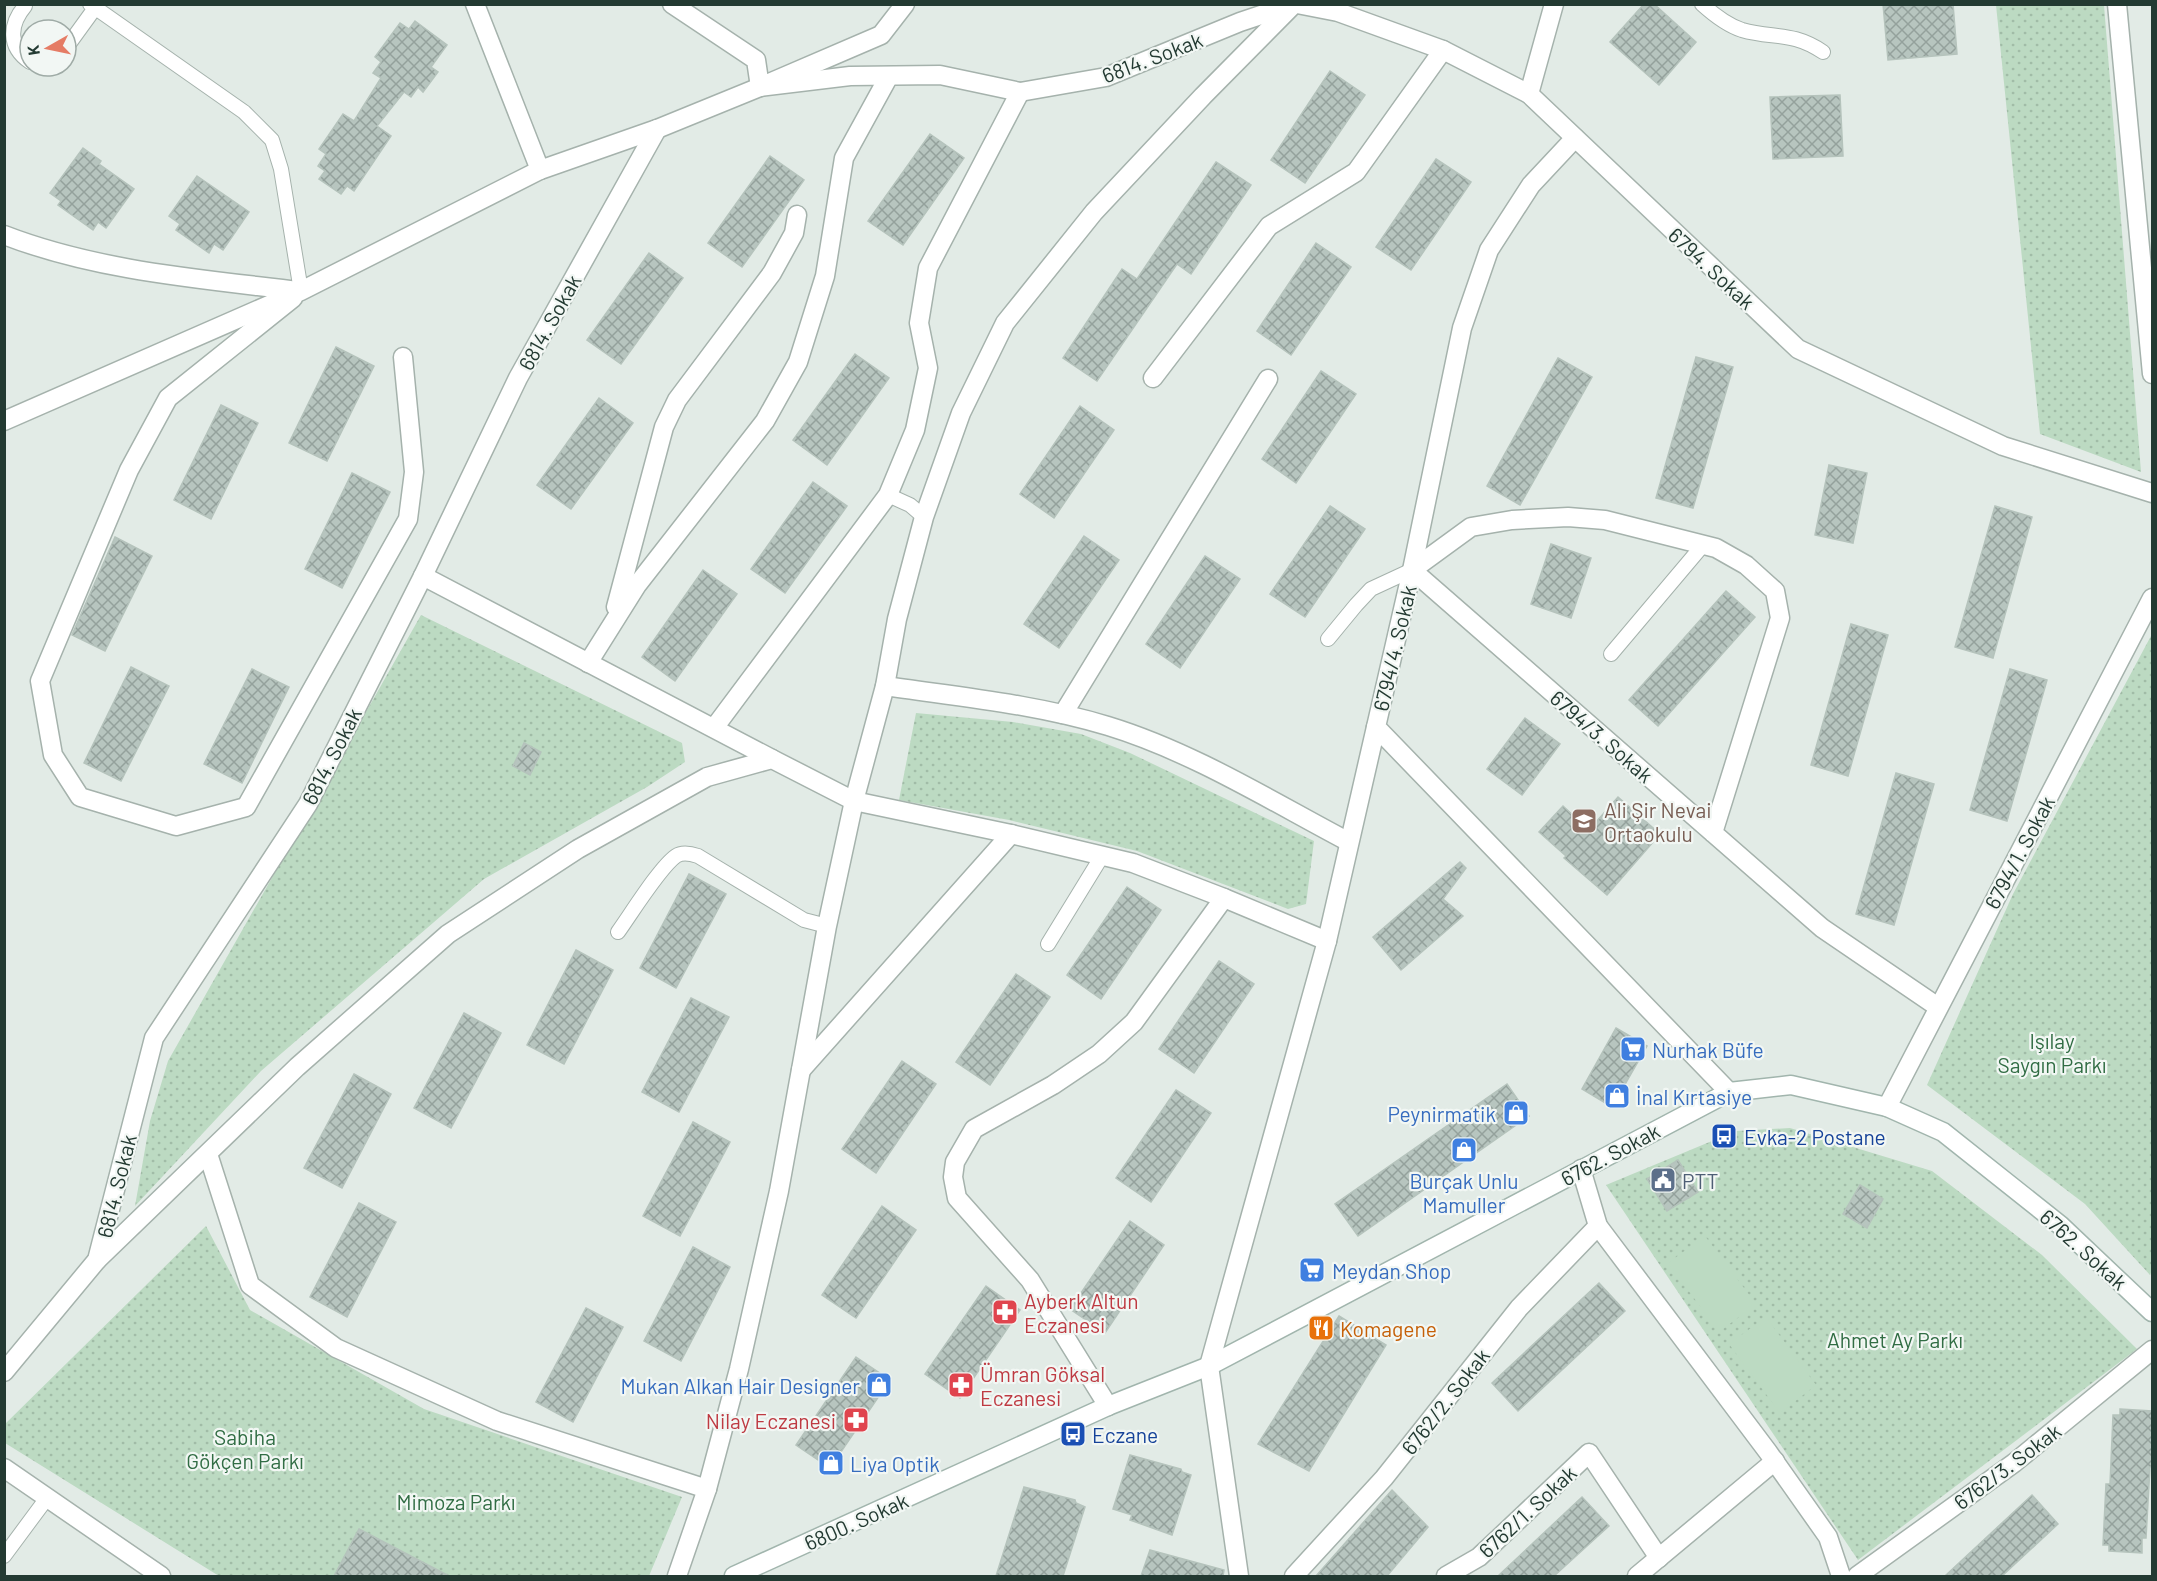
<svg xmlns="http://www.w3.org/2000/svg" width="2157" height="1581" font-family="Barlow,sans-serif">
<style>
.grass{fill:url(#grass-dots)}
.garden{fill:#bcdac2}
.building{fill:url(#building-cross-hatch);stroke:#b5c3bc;stroke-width:1.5}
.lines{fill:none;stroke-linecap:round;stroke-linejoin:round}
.service-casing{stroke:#a5b2ac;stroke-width:16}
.minor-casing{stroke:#a5b2ac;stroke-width:21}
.tertiary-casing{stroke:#a5b2ac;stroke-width:21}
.secondary-casing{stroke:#a1b5ad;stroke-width:21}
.service{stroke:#fff;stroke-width:14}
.minor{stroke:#fff;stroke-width:18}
.tertiary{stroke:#fff;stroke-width:18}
.secondary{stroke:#fff;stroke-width:18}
.labels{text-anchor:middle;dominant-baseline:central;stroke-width:4.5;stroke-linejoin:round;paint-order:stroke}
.street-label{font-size:21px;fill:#233a32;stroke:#f2f7f4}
.education-label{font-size:21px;fill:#785e54;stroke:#f2f7f4;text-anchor:start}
.park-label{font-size:21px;fill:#316d44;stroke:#f2f7f4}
.shop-label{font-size:21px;fill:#366cbe;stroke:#f2f7f4;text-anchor:start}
.transit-label{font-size:21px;fill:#164399;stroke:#f2f7f4;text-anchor:start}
.service-label{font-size:21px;fill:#4e5e75;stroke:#f2f7f4;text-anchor:start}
.health-label{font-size:21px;fill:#be3a42;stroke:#f2f7f4;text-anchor:start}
.food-label{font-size:21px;fill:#c56008;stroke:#f2f7f4;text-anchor:start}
</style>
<defs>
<pattern id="grass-dots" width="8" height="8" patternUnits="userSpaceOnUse" patternTransform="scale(1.5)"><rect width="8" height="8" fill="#bcdac2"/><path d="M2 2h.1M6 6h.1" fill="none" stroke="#a1bca7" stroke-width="1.8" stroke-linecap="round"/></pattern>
<pattern id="building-cross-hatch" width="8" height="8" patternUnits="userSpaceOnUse" patternTransform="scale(1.5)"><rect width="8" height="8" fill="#b7c5bf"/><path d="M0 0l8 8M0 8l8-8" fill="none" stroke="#94a19c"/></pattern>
</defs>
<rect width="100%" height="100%" fill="#e2ebe6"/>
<g class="grass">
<polygon points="1996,5 2104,5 2141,472 2040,434"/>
<polygon points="421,615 682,743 685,762 647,787 484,879 261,1071 135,1206 150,1121 168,1061"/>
<polygon points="2152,634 2152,1270 2150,1275 2085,1204 1927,1085 2013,894"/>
<polygon points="916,713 1013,722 1081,734 1130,753 1314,841 1306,904 1288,909 1137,851 1009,820 899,800"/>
<polygon points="1790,1128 1932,1171 2042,1255 2137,1349 1858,1560 1606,1185 1736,1131"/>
<polygon points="206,1226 250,1310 424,1409 682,1497 649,1576 219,1576 5,1443 4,1425"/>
</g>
<g class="garden">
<polygon points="1705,1236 1756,1304 1719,1332 1668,1263"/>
<polygon points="1766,1317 1816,1385 1780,1413 1729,1344"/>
</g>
<g class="building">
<polygon points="1644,4 1654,4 1696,42 1659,85 1610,42"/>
<polygon points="1883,4 1953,4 1957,54 1888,60"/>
<polygon points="415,21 447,45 431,67 438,72 423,92 418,87 411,97 404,92 377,126 391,136 354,191 347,186 341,194 319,179 325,171 318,166 326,154 319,149 343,114 354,121 381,78 373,73 381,62 375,57 400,23 409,29"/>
<polygon points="1330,71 1365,95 1305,183 1271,160"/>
<polygon points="1840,95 1843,156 1773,159 1770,97"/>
<polygon points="930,134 964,158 903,245 868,221"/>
<polygon points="83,148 101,161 99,164 134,189 106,228 98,222 93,230 58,205 61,201 50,193"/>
<polygon points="770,156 804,180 742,267 708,243"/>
<polygon points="1436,159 1471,182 1411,270 1376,247"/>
<polygon points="1216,162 1251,185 1191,274 1177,264 1097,381 1063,358 1122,269 1137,279"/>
<polygon points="197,176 249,212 223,250 214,244 209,253 176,230 180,224 169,216"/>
<polygon points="1316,243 1351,267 1291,355 1257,331"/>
<polygon points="649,253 683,278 621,364 587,340"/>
<polygon points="336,347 374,366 327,461 289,443"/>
<polygon points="855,354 889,378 827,465 793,440"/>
<polygon points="1696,357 1733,367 1693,508 1656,498"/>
<polygon points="1558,358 1592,377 1520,505 1487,486"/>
<polygon points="1321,371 1356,394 1296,483 1262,459"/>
<polygon points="599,398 633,423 571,509 537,485"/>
<polygon points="221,405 258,423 211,519 174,500"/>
<polygon points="1080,406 1114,430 1054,518 1020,494"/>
<polygon points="1829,465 1867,473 1853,543 1815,535"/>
<polygon points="352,473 390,492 342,588 305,569"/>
<polygon points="813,482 847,506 785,593 751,569"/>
<polygon points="1330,506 1365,529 1305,617 1270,594"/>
<polygon points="1995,506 2032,517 1993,658 1955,647"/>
<polygon points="1084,536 1119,560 1059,648 1024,624"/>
<polygon points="115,537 152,556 105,651 72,635"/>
<polygon points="1551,544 1591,558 1571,618 1531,604"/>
<polygon points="1205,556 1240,579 1180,668 1146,644"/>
<polygon points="703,570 737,594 675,681 642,657"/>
<polygon points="1726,591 1755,617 1658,726 1629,700"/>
<polygon points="1851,624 1888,635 1848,776 1811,765"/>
<polygon points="131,667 169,686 121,781 84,763"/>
<polygon points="252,669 289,687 242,783 204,764"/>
<polygon points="2010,669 2047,680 2007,821 1970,810"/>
<polygon points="1525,718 1560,744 1522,795 1487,769"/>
<polygon points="524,743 541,752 530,775 513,766"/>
<polygon points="1896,773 1934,784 1894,925 1856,914"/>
<polygon points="1618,797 1660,834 1607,895 1564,858 1566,856 1539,832 1563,806 1589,830"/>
<polygon points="1460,862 1466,868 1443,899 1463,916 1401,970 1373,937"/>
<polygon points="689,874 726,894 676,988 640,968"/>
<polygon points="1127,887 1161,910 1101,999 1067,975"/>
<polygon points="576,950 613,970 564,1064 527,1045"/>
<polygon points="1219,961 1254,984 1194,1073 1159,1049"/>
<polygon points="1016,974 1050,997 990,1085 956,1062"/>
<polygon points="691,998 729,1017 679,1112 642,1092"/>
<polygon points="464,1013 501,1033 451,1128 414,1108"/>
<polygon points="1616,1028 1647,1046 1612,1107 1582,1089"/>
<polygon points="902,1061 936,1084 876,1173 842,1149"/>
<polygon points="354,1074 391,1094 342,1188 304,1168"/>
<polygon points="1507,1084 1529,1116 1358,1236 1335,1204"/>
<polygon points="1176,1090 1211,1113 1151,1202 1116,1178"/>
<polygon points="693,1122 730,1142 680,1236 643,1216"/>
<polygon points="1678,1160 1698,1192 1667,1211 1647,1179"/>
<polygon points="1860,1185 1883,1199 1867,1228 1843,1214"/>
<polygon points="359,1203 396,1222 347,1317 310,1297"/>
<polygon points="882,1206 916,1230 856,1318 822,1295"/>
<polygon points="1130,1221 1164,1245 1105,1333 1070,1309"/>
<polygon points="693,1247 730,1267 681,1361 644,1341"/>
<polygon points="1599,1283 1625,1311 1518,1411 1492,1383"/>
<polygon points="986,1286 1020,1310 960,1398 925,1374"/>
<polygon points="586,1308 623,1327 573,1422 536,1402"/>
<polygon points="1339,1316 1386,1345 1309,1471 1258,1444"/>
<polygon points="856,1357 890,1380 830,1468 796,1445"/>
<polygon points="2120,1409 2152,1411 2152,1467 2150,1467 2146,1538 2142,1538 2142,1553 2109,1551 2109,1545 2103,1545 2106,1484 2110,1484 2113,1415 2120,1415"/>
<polygon points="1130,1455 1181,1469 1182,1472 1191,1475 1172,1535 1130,1520 1132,1515 1113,1509"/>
<polygon points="1024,1487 1075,1500 1076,1503 1085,1507 1063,1576 996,1576"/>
<polygon points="1392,1490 1428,1527 1387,1576 1316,1576"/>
<polygon points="2032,1495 2058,1524 2002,1576 1945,1576"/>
<polygon points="1582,1497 1609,1526 1554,1576 1498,1576"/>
<polygon points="359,1529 449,1576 334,1576"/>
<polygon points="1150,1550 1224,1570 1223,1576 1141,1576"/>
</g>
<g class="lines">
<g class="service-casing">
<g id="service">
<polyline points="90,4 244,112 272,140 281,169 301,291"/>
<path d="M1702 4C1713 14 1727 25 1742 30 1773 39 1792 31 1823 52"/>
<path d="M25 6C9 25 8 47 30 62"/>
<polyline points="66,48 95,8"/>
<polyline points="888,495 910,505 924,517"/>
<polyline points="1328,639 1356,605 1371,589 1412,570"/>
<polyline points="1611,654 1703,545"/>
<path d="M618 932C631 914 660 867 676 856 682 852 692 854 698 856L804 920 827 926"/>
<polyline points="1048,944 1102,856"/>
<polyline points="4,1556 47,1498"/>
</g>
</g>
<g class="minor-casing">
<g id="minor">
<polyline points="475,4 540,170"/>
<polyline points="672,4 756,60 760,87 881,35 905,4"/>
<polyline points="2117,4 2152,374"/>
<polyline points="1529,94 1554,4"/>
<polyline points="1575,138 1531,185 1489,250 1462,328 1412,570 1376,727 1729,1092"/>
<polyline points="293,298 168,398 129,470 40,681 53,755 80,797 176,826 246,807 408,519 414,472 403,357"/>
<polyline points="1153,378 1269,226 1356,172 1443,50"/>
<polyline points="423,576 772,759"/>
<polyline points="616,607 664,427 677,400 772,273 794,233 797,215"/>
<polyline points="588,663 637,585 765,421 798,362 825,276 844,158 889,76"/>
<path d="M885 686C960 697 1035 704 1108 726 1193 752 1271 801 1349 842"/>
<polyline points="1063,714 1268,379"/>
<polyline points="714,728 888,495 915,430 928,368 919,323 928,268 1020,92"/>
<polyline points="1713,833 1780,618 1775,591 1746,565 1716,548 1605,520 1568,517 1512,520 1471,527 1412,570 1822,928 1938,1007"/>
<polyline points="801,1070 1011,834"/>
<polyline points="1887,1107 2152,598"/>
<polyline points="208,1154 250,1285 336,1348 497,1421 707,1489"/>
<polyline points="1581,1169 1598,1226 1768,1452 1828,1537 1841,1576"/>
<polyline points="97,1260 297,1067 448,934 578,849 707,777 772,759 854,801 1011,834 1133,863 1224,898 1327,941"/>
<polyline points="1108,1406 1030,1280 957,1198 953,1177 955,1162 974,1129 1053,1085 1099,1054 1134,1022 1224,898"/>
<polyline points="4,1468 161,1576"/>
<polyline points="677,1576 707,1489 739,1369 779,1191 827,926 854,801 885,686 897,619 924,517 961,413 1005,323 1094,212 1203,96 1294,4"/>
<polyline points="1294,1576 1384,1478 1519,1308 1598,1226"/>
<polyline points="1446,1576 1479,1557 1589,1453 1659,1558"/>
<polyline points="1637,1576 1775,1461"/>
<polyline points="1857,1576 2014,1463 2152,1350"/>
</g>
</g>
<g class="tertiary-casing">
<g id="tertiary">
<polyline points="1297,4 1338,12 1443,50 1529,94 1798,349 2003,446 2152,493"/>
<path d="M4 235C97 271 201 279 299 291"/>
<polyline points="4,421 301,291 540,170 657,129 760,87 850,76 940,75 1020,92 1106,77 1240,22 1294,4"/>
<polyline points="4,1372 97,1260 154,1038 308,804 423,576 518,378 657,129"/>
<polyline points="1239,1576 1209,1366 1327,941 1376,727"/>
</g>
</g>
<g class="secondary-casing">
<polyline id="secondary" points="734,1576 1108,1406 1209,1366 1729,1092 1791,1085 1887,1107 1943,1132 2060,1225 2152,1312"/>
</g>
<use href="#service" class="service"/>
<use href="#minor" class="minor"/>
<use href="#tertiary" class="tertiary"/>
<use href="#secondary" class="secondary"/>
</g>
<defs>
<g id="school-square" transform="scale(1.35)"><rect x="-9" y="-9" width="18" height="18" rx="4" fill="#8d6e63" stroke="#f2f7f4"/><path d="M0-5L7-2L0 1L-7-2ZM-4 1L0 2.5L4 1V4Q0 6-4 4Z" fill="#fff"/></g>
<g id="supermarket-square" transform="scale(1.35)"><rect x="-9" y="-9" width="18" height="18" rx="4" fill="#3f7fe0" stroke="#f2f7f4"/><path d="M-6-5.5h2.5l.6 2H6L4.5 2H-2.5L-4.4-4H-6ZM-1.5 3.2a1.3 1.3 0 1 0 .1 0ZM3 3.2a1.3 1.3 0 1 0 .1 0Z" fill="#fff"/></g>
<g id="shop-square" transform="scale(1.35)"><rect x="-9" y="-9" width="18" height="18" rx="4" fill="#3f7fe0" stroke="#f2f7f4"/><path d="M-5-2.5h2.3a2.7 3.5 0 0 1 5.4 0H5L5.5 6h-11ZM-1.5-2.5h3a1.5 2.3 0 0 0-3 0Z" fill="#fff"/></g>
<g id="bus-square" transform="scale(1.35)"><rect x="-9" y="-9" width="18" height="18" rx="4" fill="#1a4fb4" stroke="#f2f7f4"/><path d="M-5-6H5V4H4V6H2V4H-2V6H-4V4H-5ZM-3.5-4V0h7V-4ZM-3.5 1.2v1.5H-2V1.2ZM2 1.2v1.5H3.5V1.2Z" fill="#fff"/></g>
<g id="civic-square" transform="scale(1.35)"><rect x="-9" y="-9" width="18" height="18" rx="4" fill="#5c6f8a" stroke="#f2f7f4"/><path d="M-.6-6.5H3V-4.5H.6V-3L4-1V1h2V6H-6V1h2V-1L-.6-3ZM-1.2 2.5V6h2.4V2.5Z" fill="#fff"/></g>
<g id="pharmacy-square" transform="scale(1.35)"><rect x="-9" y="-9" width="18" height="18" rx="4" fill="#e0444e" stroke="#f2f7f4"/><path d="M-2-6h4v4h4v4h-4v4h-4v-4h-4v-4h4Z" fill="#fff"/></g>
<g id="restaurant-square" transform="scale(1.35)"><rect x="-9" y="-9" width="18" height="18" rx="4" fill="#e8710a" stroke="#f2f7f4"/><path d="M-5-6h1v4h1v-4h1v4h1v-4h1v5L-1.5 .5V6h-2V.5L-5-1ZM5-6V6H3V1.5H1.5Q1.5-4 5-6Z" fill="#fff"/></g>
</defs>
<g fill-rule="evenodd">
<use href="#school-square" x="1584" y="821"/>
<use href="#supermarket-square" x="1633" y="1049"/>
<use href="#shop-square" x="1617" y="1096"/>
<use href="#shop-square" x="1516" y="1113"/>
<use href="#bus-square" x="1724" y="1136"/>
<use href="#shop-square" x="1464" y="1150"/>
<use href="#civic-square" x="1663" y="1180"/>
<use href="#supermarket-square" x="1312" y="1270"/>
<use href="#pharmacy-square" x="1005" y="1312"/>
<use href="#restaurant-square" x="1321" y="1328"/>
<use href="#shop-square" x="879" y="1385"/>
<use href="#pharmacy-square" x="961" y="1385"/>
<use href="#pharmacy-square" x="856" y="1420"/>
<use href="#bus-square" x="1073" y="1434"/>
<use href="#shop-square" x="831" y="1463"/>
</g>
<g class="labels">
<g class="street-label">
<text transform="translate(1152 57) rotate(-21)">6814. Sokak</text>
<text transform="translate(1712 268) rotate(43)">6794. Sokak</text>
<text transform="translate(549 322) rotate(-61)">6814. Sokak</text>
<text transform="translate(1394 648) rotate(-77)">6794/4. Sokak</text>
<text transform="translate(1602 736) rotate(41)">6794/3. Sokak</text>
<text transform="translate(331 756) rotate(-63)">6814. Sokak</text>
<text transform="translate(2019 852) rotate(-62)">6794/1. Sokak</text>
<text transform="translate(1610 1154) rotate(-28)">6762. Sokak</text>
<text transform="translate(116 1186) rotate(-76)">6814. Sokak</text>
<text transform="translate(2084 1249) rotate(42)">6762. Sokak</text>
<text transform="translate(1445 1401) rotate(-52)">6762/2. Sokak</text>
<text transform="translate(2007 1466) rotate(-37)">6762/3. Sokak</text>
<text transform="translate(1527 1511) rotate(-43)">6762/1. Sokak</text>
<text transform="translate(856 1521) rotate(-24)">6800. Sokak</text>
</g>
<g class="education-label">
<text x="1604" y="809">Ali Şir Nevai<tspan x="1604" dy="24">Ortaokulu</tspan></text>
</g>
<g class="park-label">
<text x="2052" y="1040">Işılay<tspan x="2052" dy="24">Saygın Parkı</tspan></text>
<text x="1895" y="1339">Ahmet Ay Parkı</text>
<text x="245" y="1436">Sabiha<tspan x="245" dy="24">Gökçen Parkı</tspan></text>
<text x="456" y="1501">Mimoza Parkı</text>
</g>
<g class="shop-label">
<text x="1652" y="1049">Nurhak Büfe</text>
<text x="1636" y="1096">İnal Kırtasiye</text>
<text x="1496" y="1113" text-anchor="end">Peynirmatik</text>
<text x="1464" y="1180" text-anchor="middle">Burçak Unlu<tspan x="1464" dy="24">Mamuller</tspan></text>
<text x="1332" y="1270">Meydan Shop</text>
<text x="860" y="1385" text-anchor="end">Mukan Alkan Hair Designer</text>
<text x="850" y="1463">Liya Optik</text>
</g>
<g class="transit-label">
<text x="1744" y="1136">Evka-2 Postane</text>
<text x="1092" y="1434">Eczane</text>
</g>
<g class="service-label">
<text x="1682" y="1180">PTT</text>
</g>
<g class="health-label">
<text x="1024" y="1300">Ayberk Altun<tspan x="1024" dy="24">Eczanesi</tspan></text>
<text x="980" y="1373">Ümran Göksal<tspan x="980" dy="24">Eczanesi</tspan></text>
<text x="836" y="1420" text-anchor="end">Nilay Eczanesi</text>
</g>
<g class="food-label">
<text x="1340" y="1328">Komagene</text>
</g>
</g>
<rect width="2157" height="1581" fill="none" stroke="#233a32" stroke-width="12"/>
<g transform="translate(48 48) rotate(261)"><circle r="28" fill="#f2f7f4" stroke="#9faba6" stroke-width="1.5"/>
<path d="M0-4.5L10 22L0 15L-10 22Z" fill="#e57c65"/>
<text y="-9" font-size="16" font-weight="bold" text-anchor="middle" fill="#233a32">K</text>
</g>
</svg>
